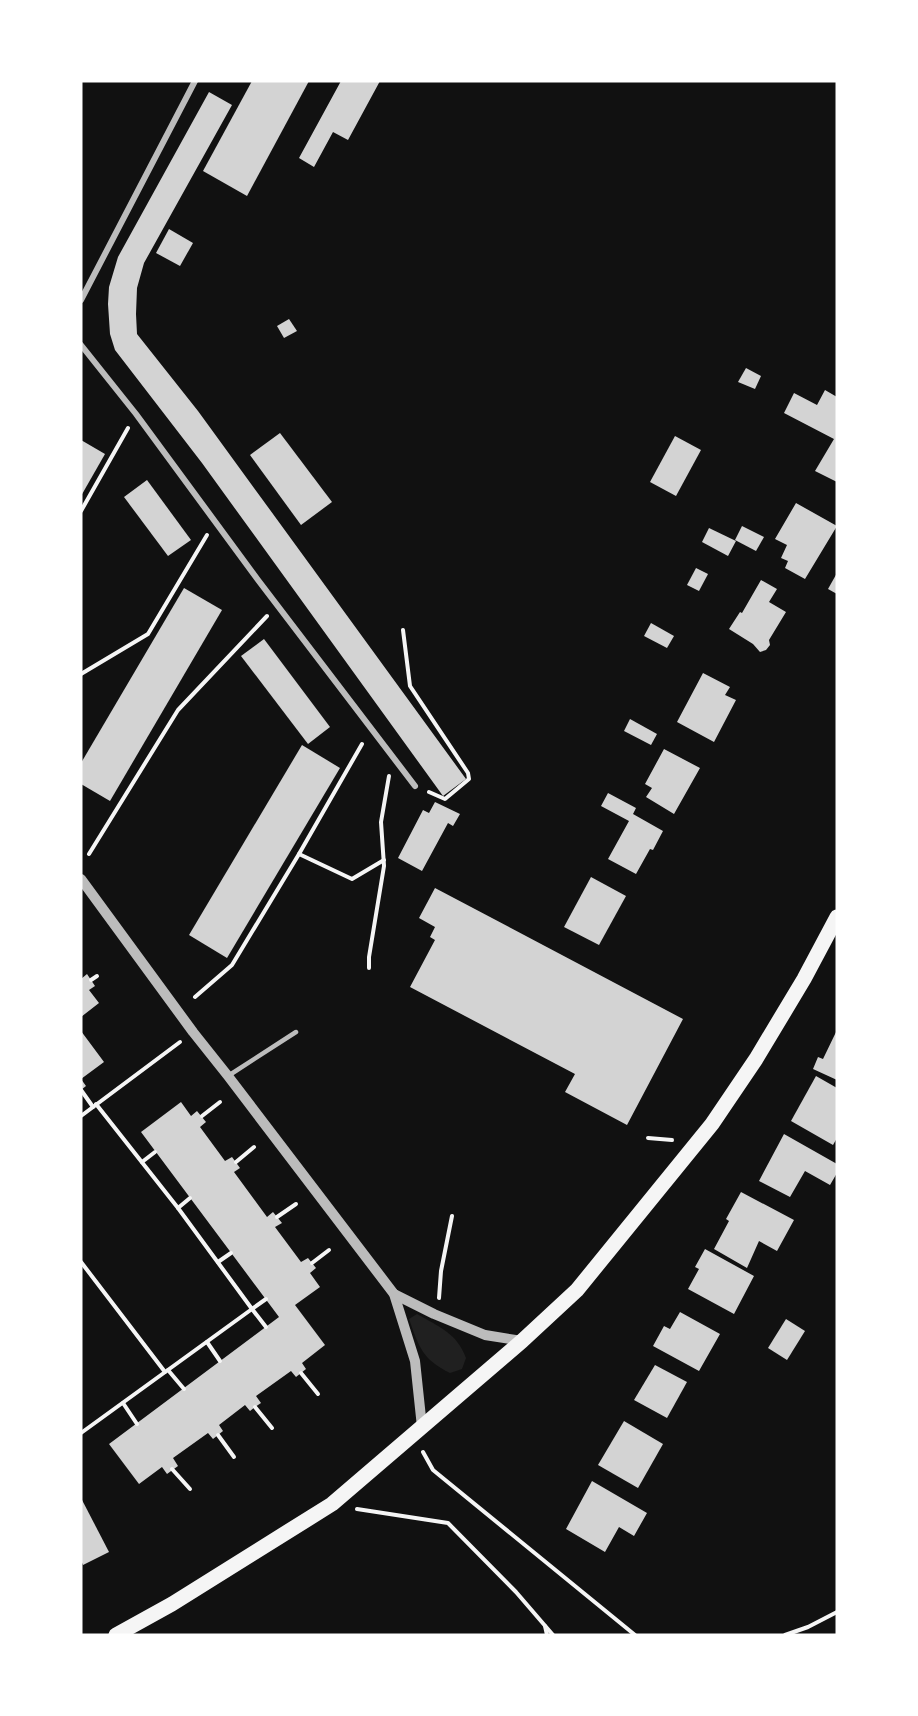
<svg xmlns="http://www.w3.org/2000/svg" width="918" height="1716" font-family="Jost,sans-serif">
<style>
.green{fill:#202020}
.building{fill:#d3d3d3}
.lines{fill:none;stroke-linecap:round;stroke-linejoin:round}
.path{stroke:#f5f5f5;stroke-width:4}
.service{stroke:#bcbcbc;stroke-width:4.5}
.minor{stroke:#bcbcbc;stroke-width:6}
.tertiary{stroke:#bcbcbc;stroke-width:10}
.primary{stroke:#f5f5f5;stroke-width:15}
</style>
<rect width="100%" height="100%" fill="#111"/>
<path class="green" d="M417 1314C439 1327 457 1333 466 1358L462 1369 450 1373C422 1359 419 1347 409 1319Z"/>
<g class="building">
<polygon points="252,81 309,81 247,196 203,171"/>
<polygon points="341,81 380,81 348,140 333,132 314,167 299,158"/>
<polygon points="209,92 232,105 144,263 137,288 136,314 137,334 198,411 466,779 443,796 202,463 115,350 110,334 108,304 109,287 118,257"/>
<polygon points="169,229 193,243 180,266 156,253"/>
<polygon points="289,319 297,331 284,338 277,326"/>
<polygon points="746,368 761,376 755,389 738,382"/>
<polygon points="825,390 837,397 837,482 815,471 834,439 784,413 794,393 817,405"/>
<polygon points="280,433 332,502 301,525 250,455"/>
<polygon points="675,436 701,450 676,496 650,482"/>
<polygon points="81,440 105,454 81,496"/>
<polygon points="147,480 191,540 168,556 124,497"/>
<polygon points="796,503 837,526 805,579 785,568 788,561 781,558 787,545 775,539"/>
<polygon points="742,526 764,537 756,551 735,540"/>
<polygon points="709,528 736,541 728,556 702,542"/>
<polygon points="696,568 708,574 699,591 687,585"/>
<polygon points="837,573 837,594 828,589"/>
<polygon points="761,580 777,589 769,602 786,612 769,640 770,645 766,650 760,652 753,644 729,629 740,612 742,613"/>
<polygon points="184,588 222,610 110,801 81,784 81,763"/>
<polygon points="651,623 674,636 667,648 644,636"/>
<polygon points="264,639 330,727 308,744 241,656"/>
<polygon points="703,673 730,687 725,695 736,700 714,742 677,722"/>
<polygon points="630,719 657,734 651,745 624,731"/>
<polygon points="302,745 340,768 227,958 189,935"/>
<polygon points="664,749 700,768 674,814 646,797 652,788 645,784"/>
<polygon points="608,793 636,808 633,814 663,831 653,850 650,849 636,874 608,859 629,821 601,806"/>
<polygon points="435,802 460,814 453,826 448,823 422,871 398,858 423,810 429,813"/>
<polygon points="591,877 626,896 599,945 564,927"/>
<polygon points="435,888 683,1019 627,1125 565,1092 575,1074 410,987 435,940 430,937 435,927 419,918"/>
<polygon points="87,974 95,986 89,990 99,1003 81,1017 81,979"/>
<polygon points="837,1030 837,1080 813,1069 818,1057 823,1059"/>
<polygon points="81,1031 104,1062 81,1079 86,1086 81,1090"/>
<polygon points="816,1076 837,1088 837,1138 833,1145 791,1121"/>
<polygon points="181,1102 191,1116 197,1111 206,1122 200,1127 225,1161 232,1157 240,1168 234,1172 267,1217 273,1212 282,1223 275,1227 301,1262 308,1258 316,1268 310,1273 320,1287 295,1305 325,1345 302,1363 306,1369 296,1377 291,1371 256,1396 261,1403 255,1407 250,1411 245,1405 219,1425 223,1431 213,1439 208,1433 173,1458 178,1466 167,1474 162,1467 139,1484 109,1444 279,1317 141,1132"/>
<polygon points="784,1134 837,1164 837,1173 830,1185 805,1171 790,1197 759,1181"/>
<polygon points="741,1192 794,1220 777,1251 759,1241 747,1268 714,1249 729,1221 726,1219"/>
<polygon points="705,1249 754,1276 734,1314 688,1289 699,1269 695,1267"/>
<polygon points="680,1312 720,1334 699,1371 653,1346 664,1326 670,1329"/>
<polygon points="786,1319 805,1331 787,1360 768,1348"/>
<polygon points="655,1365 687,1382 667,1418 634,1400"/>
<polygon points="624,1421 663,1444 638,1488 598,1465"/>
<polygon points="592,1481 647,1513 634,1536 619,1527 605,1552 566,1529"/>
<polygon points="81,1498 109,1552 83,1565 81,1560"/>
</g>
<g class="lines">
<g class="path">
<polyline points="81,511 128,428"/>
<polyline points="403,630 410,686 468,773 469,779 445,799 429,792"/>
<polyline points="81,674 148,634 207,535"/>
<polyline points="89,854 178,710 267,616"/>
<polyline points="299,854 352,879 384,860"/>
<polyline points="369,968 369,957 384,866 381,822 389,776"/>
<polyline points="91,980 97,976"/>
<polyline points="195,997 232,965 299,854 362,744"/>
<polyline points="81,1090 93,1107"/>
<polyline points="81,1116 180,1042"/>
<polyline points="202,1116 220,1102"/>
<polyline points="648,1138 672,1140"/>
<polyline points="142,1162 155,1152"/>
<polyline points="236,1162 254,1147"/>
<polyline points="178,1208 190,1198"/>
<polyline points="277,1217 296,1204"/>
<polyline points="81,1262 165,1372"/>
<polyline points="218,1262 231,1253"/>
<polyline points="312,1263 329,1250"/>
<polyline points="439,1298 441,1271 452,1216"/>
<polyline points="266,1299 252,1309 266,1327"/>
<polyline points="207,1342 220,1361"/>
<polyline points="168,1370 184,1389"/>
<polyline points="301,1373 318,1394"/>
<polyline points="123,1403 137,1424"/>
<polyline points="255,1407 272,1428"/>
<polyline points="81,1433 252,1309 178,1208 96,1104"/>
<polyline points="218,1435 234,1457"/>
<polyline points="423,1452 433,1470 635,1635"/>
<polyline points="172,1469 190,1489"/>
<polyline points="357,1509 448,1523 516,1592 553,1635"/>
<polyline points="545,1626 547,1635"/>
<polyline points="785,1635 808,1627 837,1612"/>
</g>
<polyline class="service" points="228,1076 296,1032"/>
<g class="minor">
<polyline points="81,300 195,81"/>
<polyline points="81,345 136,414 258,580 415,786"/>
</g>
<g class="tertiary">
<polyline points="81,879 193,1032 228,1076 394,1294 415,1361 422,1427"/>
<polyline points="394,1294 434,1314 485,1335 522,1341"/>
</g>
<polyline class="primary" points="116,1635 172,1604 332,1504 522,1341 577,1290 712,1124 756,1059 804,979 837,917"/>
</g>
<rect width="918" height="1716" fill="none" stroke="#ffffff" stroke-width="165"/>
</svg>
